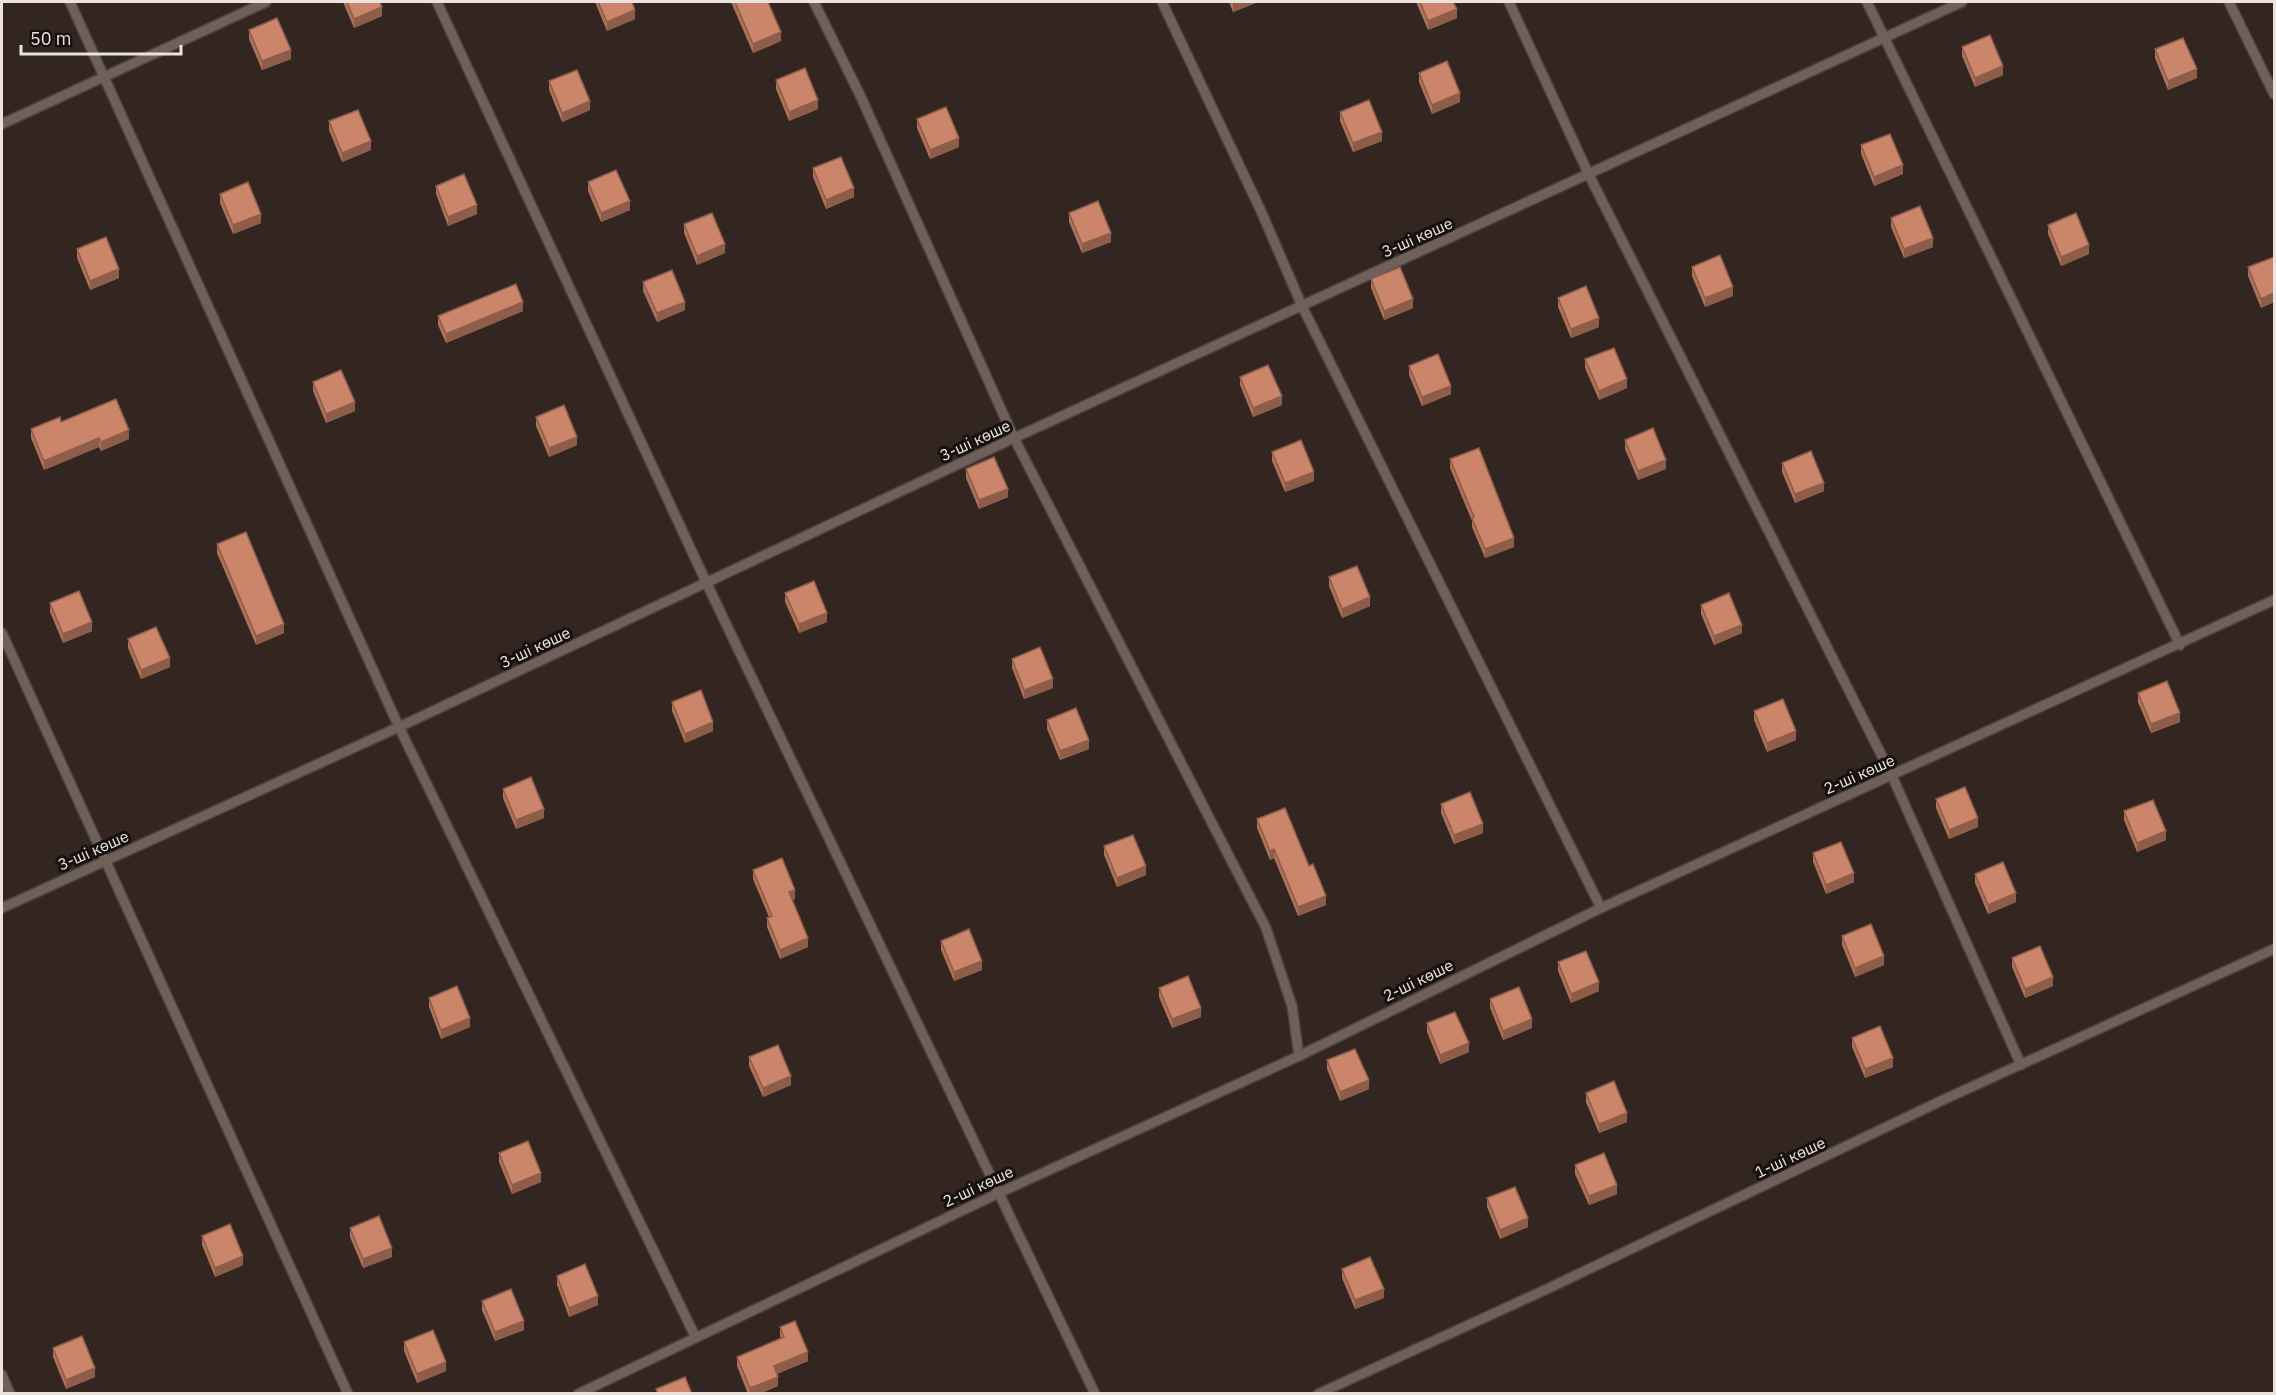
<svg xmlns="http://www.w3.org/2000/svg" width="2276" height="1395" font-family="'IBM Plex Sans',sans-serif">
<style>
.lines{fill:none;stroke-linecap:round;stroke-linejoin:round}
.lane-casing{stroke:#4c423d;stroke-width:12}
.lane{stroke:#6f605a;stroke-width:9}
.wall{fill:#ae725b}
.shaded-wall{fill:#8d5d4a}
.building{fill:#ca856a;stroke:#8d5d4a;stroke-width:1.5}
.labels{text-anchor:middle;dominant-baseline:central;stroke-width:6;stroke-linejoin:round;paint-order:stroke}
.street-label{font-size:16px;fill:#ece3df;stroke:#16100e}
</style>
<rect width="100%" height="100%" fill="#332621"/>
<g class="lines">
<g class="lane-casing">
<g id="lane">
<polyline points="70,2 399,727 695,1336"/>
<polyline points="437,2 707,584 1095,1394"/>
<polyline points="814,2 860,95 1014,438 1266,928 1292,1006 1299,1056"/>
<polyline points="1162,2 1261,211 1302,306 1601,908"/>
<polyline points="1509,2 1589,175 1892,776 2021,1065"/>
<polyline points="1867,2 2180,645"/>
<polyline points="2229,2 2274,94"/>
<polyline points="2,124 266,2"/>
<polyline points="2,633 348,1394"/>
<polyline points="2,908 399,727 1014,438 1962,2"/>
<polyline points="2,1375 10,1394"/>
<polyline points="578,1394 1001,1192 1299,1056 1601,908 2274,600"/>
<polyline points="1318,1394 1547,1289 1945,1099 2274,949"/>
</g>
</g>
<use href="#lane" class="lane"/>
</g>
<g class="wall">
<polygon points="343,2 380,2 382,16 354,28"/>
<polygon points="595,2 632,2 635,19 607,31"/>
<polygon points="731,2 768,2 781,41 753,53"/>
<polygon points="1229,2 1258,2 1233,12"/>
<polygon points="1416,2 1453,2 1457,18 1428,30"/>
<polygon points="249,30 291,59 262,70 249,39"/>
<polygon points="1962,47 2003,75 1975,87 1962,56"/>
<polygon points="2155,49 2197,78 2168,90 2155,58"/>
<polygon points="1419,73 1460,102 1432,114 1419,82"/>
<polygon points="776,80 818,109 789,121 776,89"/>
<polygon points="549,81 590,110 562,122 549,90"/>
<polygon points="1340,112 1382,141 1353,152 1340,121"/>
<polygon points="917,119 959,147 930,159 917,128"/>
<polygon points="329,121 371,150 342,162 329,130"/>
<polygon points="1861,145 1903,174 1874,186 1861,154"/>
<polygon points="813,168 854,197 826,209 813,177"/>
<polygon points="588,182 630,210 601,222 588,191"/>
<polygon points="436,186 477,214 448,226 436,194"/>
<polygon points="220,194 261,223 233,234 220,203"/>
<polygon points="1069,213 1111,242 1082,253 1069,222"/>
<polygon points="1891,218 1933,247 1904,258 1891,227"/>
<polygon points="684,224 725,253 697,265 684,233"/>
<polygon points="2048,225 2089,254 2061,266 2048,234"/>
<polygon points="77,249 119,278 90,290 77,258"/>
<polygon points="2274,257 2274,302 2261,308 2248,276 2248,267"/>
<polygon points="1692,267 1733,296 1705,307 1692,276"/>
<polygon points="1371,279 1413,308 1384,320 1371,288"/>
<polygon points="643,282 685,310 657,322 643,291"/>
<polygon points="1558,298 1599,327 1571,338 1558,307"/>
<polygon points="523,311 446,343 438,325 438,316"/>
<polygon points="1585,359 1627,388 1599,400 1585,368"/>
<polygon points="1409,366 1451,394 1422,406 1409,375"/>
<polygon points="1240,377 1282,405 1253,417 1240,385"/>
<polygon points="313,382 355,411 326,423 313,391"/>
<polygon points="536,417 577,445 549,457 536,426"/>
<polygon points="61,422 129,439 101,451 99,447 44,470 31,438 31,429"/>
<polygon points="1625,440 1666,469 1638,480 1625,449"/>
<polygon points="1272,452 1314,481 1285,492 1272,461"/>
<polygon points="1450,459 1514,547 1485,558 1472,527 1472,521 1450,468"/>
<polygon points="1782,463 1824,491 1795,503 1782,472"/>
<polygon points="966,469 1008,497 979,509 966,478"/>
<polygon points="217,544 284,633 256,645 217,553"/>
<polygon points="1329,577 1370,606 1342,618 1329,586"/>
<polygon points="785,593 827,622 799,633 785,602"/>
<polygon points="50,603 92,631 63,643 50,612"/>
<polygon points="1701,605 1742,633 1714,645 1701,614"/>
<polygon points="128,639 170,667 141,679 128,648"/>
<polygon points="1012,659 1053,688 1024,699 1012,668"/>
<polygon points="2138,693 2180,722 2151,733 2138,702"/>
<polygon points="672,702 713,731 685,743 672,711"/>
<polygon points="1754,711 1796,740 1767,752 1754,720"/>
<polygon points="1047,720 1089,749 1060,760 1047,729"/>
<polygon points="503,789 544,818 516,829 503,798"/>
<polygon points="1936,799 1978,827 1949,839 1936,808"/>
<polygon points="1441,804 1483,833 1454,844 1441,813"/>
<polygon points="2124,811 2166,840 2137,852 2124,820"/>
<polygon points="1257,819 1309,866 1326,905 1298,916 1274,858 1270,860 1257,828"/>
<polygon points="1104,846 1146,875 1117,887 1104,855"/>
<polygon points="1813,853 1854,882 1826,894 1813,862"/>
<polygon points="753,870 795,899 793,900 808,947 780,959 767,927 767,918 769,917 753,879"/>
<polygon points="1975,874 2016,902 1988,914 1975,883"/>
<polygon points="1842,936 1884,965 1855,977 1842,945"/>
<polygon points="941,941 982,970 954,981 941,950"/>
<polygon points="2012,958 2053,986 2025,998 2012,967"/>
<polygon points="1558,962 1599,991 1571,1003 1558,971"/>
<polygon points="1159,988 1201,1017 1172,1028 1159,997"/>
<polygon points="429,998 470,1027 441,1039 429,1007"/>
<polygon points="1490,999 1532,1028 1503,1040 1490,1008"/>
<polygon points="1427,1023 1469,1052 1440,1064 1427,1032"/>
<polygon points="1852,1038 1893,1067 1865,1078 1852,1047"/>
<polygon points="749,1057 791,1085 763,1097 749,1066"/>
<polygon points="1327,1060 1369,1089 1340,1101 1327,1069"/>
<polygon points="1586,1093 1627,1122 1599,1133 1586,1102"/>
<polygon points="499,1153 541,1182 512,1194 499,1162"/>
<polygon points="1575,1165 1617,1194 1589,1205 1575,1174"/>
<polygon points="1487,1198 1528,1227 1500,1239 1487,1207"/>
<polygon points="350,1228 392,1257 363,1268 350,1237"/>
<polygon points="202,1236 243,1265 215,1277 202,1245"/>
<polygon points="1342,1269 1384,1298 1355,1309 1342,1278"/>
<polygon points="557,1276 598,1305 569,1317 557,1285"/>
<polygon points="482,1301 524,1330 495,1341 482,1310"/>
<polygon points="780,1327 808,1361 777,1374 778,1386 759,1394 748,1394 737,1366 737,1357 781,1338 780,1336"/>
<polygon points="404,1342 446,1371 417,1383 404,1351"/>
<polygon points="53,1348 95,1377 66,1389 53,1357"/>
</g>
<g class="shaded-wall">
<polygon points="1236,2 1258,2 1233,12 1233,3"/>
<polygon points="382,7 382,16 354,28 354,19"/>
<polygon points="1457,9 1457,18 1428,30 1428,21"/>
<polygon points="635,10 635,19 607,31 607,22"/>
<polygon points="781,32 781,41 753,53 753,44"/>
<polygon points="291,50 291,59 262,70 262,61"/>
<polygon points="2003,66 2003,75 1975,87 1975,78"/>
<polygon points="2197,69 2197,78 2168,90 2168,81"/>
<polygon points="1460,93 1460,102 1432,114 1432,105"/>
<polygon points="818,100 818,109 789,121 789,112"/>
<polygon points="590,101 590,110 562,122 562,113"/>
<polygon points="1382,132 1382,141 1353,152 1353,143"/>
<polygon points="959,138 959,147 930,159 930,150"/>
<polygon points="371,141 371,150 342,162 342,153"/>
<polygon points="1903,165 1903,174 1874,186 1874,177"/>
<polygon points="854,188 854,197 826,209 826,200"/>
<polygon points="630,201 630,210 601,222 601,213"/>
<polygon points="477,205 477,214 448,226 448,217"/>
<polygon points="261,214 261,223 233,234 233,225"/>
<polygon points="1111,233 1111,242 1082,253 1082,244"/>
<polygon points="1933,238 1933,247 1904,258 1904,249"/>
<polygon points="725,244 725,253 697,265 697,256"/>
<polygon points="2089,245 2089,254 2061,266 2061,257"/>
<polygon points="119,269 119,278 90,290 90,281"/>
<polygon points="1733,287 1733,296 1705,307 1705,298"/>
<polygon points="2274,293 2274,302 2261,308 2261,299"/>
<polygon points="1413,299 1413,308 1384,320 1384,311"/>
<polygon points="523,302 523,311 446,343 446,334"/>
<polygon points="685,302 685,310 657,322 657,313"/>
<polygon points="1599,318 1599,327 1571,338 1571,329"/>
<polygon points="1627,379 1627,388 1599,400 1599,391"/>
<polygon points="1451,386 1451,394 1422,406 1422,397"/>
<polygon points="1282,396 1282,405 1253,417 1253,408"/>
<polygon points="355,402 355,411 326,423 326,414"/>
<polygon points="129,430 129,439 101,451 101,442"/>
<polygon points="577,437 577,445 549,457 549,448"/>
<polygon points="99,438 99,447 44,470 44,461"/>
<polygon points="1666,460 1666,469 1638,480 1638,471"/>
<polygon points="1314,472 1314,481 1285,492 1285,483"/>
<polygon points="1824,483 1824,491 1795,503 1795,494"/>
<polygon points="1008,489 1008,497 979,509 979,500"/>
<polygon points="1514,538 1514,547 1485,558 1485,549"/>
<polygon points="1370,597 1370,606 1342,618 1342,609"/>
<polygon points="827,613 827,622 799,633 799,624"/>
<polygon points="92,622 92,631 63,643 63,634"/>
<polygon points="284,624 284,633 256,645 256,636"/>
<polygon points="1742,625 1742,633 1714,645 1714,636"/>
<polygon points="170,658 170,667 141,679 141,670"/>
<polygon points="1053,679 1053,688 1024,699 1024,690"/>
<polygon points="2180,713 2180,722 2151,733 2151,724"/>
<polygon points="713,722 713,731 685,743 685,734"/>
<polygon points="1796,731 1796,740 1767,752 1767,743"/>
<polygon points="1089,740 1089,749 1060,760 1060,751"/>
<polygon points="544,809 544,818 516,829 516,820"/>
<polygon points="1978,818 1978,827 1949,839 1949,830"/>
<polygon points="1483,824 1483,833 1454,844 1454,835"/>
<polygon points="2166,831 2166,840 2137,852 2137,843"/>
<polygon points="1274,849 1274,858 1270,860 1270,851"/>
<polygon points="1146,866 1146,875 1117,887 1117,878"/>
<polygon points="1854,873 1854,882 1826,894 1826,885"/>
<polygon points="795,890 795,899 789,901 789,892"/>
<polygon points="2016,893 2016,902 1988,914 1988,905"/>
<polygon points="1326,896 1326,905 1298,916 1298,907"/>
<polygon points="808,938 808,947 780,959 780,950"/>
<polygon points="1884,956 1884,965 1855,977 1855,968"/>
<polygon points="982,961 982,970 954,981 954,972"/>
<polygon points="2053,977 2053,986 2025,998 2025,989"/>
<polygon points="1599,982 1599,991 1571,1003 1571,994"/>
<polygon points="1201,1008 1201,1017 1172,1028 1172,1019"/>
<polygon points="470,1018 470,1027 441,1039 441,1030"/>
<polygon points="1532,1019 1532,1028 1503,1040 1503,1031"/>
<polygon points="1469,1043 1469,1052 1440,1064 1440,1055"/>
<polygon points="1893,1058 1893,1067 1865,1078 1865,1069"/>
<polygon points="791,1076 791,1085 763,1097 763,1088"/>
<polygon points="1369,1080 1369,1089 1340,1101 1340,1092"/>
<polygon points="1627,1113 1627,1122 1599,1133 1599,1124"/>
<polygon points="541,1173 541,1182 512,1194 512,1185"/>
<polygon points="1617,1185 1617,1194 1589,1205 1589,1196"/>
<polygon points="1528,1218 1528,1227 1500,1239 1500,1230"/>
<polygon points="392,1248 392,1257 363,1268 363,1259"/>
<polygon points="243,1256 243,1265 215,1277 215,1268"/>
<polygon points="1384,1289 1384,1298 1355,1309 1355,1300"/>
<polygon points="598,1296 598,1305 569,1317 569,1308"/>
<polygon points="524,1321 524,1330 495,1341 495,1332"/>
<polygon points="808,1352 808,1361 774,1375 774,1366"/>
<polygon points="446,1362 446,1371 417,1383 417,1374"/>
<polygon points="95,1368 95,1377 66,1389 66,1380"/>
<polygon points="778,1377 778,1386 759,1394 750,1394 750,1388"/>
</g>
<g class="building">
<polygon points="347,2 380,2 382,7 354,19"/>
<polygon points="598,2 632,2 635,10 607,22"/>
<polygon points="735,2 768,2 781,32 753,44"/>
<polygon points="1420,2 1453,2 1457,9 1428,21"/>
<polygon points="277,18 291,50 262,61 249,30"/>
<polygon points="1990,35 2003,66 1975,78 1962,47"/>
<polygon points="2183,38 2197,69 2168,81 2155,49"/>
<polygon points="1447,61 1460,93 1432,105 1419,73"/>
<polygon points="805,68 818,100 789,112 776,80"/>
<polygon points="577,70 590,101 562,113 549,81"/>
<polygon points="1369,100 1382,132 1353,143 1340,112"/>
<polygon points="946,107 959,138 930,150 917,119"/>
<polygon points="358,110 371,141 342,153 329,121"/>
<polygon points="1890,134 1903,165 1874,177 1861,145"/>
<polygon points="841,157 854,188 826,200 813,168"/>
<polygon points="616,170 630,201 601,213 588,182"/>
<polygon points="464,174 477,205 448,217 436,186"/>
<polygon points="248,182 261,214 233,225 220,194"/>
<polygon points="1098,201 1111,233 1082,244 1069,213"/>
<polygon points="1920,206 1933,238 1904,249 1891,218"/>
<polygon points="712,213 725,244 697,256 684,224"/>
<polygon points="2076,213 2089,245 2061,257 2048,225"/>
<polygon points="106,237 119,269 90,281 77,249"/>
<polygon points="1720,255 1733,287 1705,298 1692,267"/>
<polygon points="2274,257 2274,293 2261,299 2248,267"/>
<polygon points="1400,267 1413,299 1384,311 1371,279"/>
<polygon points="672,270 685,302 657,313 643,282"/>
<polygon points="516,284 523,302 446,334 438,316"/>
<polygon points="1586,286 1599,318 1571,329 1558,298"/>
<polygon points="1614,348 1627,379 1599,391 1585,359"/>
<polygon points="1438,354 1451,386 1422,397 1409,366"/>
<polygon points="1268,365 1282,396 1253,408 1240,377"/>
<polygon points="341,370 355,402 326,414 313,382"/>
<polygon points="116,399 129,430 101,442 99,438 44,461 31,429 60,417 61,422"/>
<polygon points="564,405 577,437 549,448 536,417"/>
<polygon points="1653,428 1666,460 1638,471 1625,440"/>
<polygon points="1301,440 1314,472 1285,483 1272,452"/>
<polygon points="1479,448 1514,538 1485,549 1472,518 1474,517 1450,459"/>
<polygon points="1811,451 1824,483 1795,494 1782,463"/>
<polygon points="994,457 1008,489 979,500 966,469"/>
<polygon points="246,532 284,624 256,636 217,544"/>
<polygon points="1357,566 1370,597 1342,609 1329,577"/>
<polygon points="814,581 827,613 799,624 785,593"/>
<polygon points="79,591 92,622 63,634 50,603"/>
<polygon points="1729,593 1742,625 1714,636 1701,605"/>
<polygon points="156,627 170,658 141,670 128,639"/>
<polygon points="1040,647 1053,679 1024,690 1012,659"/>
<polygon points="2167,681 2180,713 2151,724 2138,693"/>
<polygon points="701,690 713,722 685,734 672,702"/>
<polygon points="1783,699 1796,731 1767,743 1754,711"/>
<polygon points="1076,708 1089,740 1060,751 1047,720"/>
<polygon points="531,777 544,809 516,820 503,789"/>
<polygon points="1965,787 1978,818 1949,830 1936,799"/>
<polygon points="1470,792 1483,824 1454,835 1441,804"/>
<polygon points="2153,800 2166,831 2137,843 2124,811"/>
<polygon points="1285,808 1309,866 1313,864 1326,896 1298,907 1274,849 1270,851 1257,819"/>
<polygon points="1133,835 1146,866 1117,878 1104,846"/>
<polygon points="1841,842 1854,873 1826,885 1813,853"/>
<polygon points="782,858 795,890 789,892 808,938 780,950 767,918 772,916 753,870"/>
<polygon points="2003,862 2016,893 1988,905 1975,874"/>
<polygon points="1871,924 1884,956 1855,968 1842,936"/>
<polygon points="969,929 982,961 954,972 941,941"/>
<polygon points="2040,946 2053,977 2025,989 2012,958"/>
<polygon points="1586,951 1599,982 1571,994 1558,962"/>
<polygon points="1188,976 1201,1008 1172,1019 1159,988"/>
<polygon points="457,986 470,1018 441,1030 429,998"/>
<polygon points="1519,987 1532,1019 1503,1031 1490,999"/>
<polygon points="1455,1012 1469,1043 1440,1055 1427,1023"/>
<polygon points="1880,1026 1893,1058 1865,1069 1852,1038"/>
<polygon points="778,1045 791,1076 763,1088 749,1057"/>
<polygon points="1355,1049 1369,1080 1340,1092 1327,1060"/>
<polygon points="1614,1081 1627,1113 1599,1124 1586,1093"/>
<polygon points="528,1141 541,1173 512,1185 499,1153"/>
<polygon points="1604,1153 1617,1185 1589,1196 1575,1165"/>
<polygon points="1515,1187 1528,1218 1500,1230 1487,1198"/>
<polygon points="379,1216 392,1248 363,1259 350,1228"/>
<polygon points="230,1224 243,1256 215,1268 202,1236"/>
<polygon points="1370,1257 1384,1289 1355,1300 1342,1269"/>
<polygon points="585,1264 598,1296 569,1308 557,1276"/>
<polygon points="511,1289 524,1321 495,1332 482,1301"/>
<polygon points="795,1321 808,1352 774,1366 778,1377 750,1388 737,1357 784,1337 780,1327"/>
<polygon points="433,1330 446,1362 417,1374 404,1342"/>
<polygon points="82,1336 95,1368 66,1380 53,1348"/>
<polygon points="685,1377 692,1394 658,1394 656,1389"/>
</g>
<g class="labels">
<g class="street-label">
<text transform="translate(1417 237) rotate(-24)">3-ші көше</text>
<text transform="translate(975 440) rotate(-25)">3-ші көше</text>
<text transform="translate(535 647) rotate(-25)">3-ші көше</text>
<text transform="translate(1859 774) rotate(-24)">2-ші көше</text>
<text transform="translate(93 850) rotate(-24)">3-ші көше</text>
<text transform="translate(1418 980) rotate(-26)">2-ші көше</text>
<text transform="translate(1790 1157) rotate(-25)">1-ші көше</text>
<text transform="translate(978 1186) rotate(-25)">2-ші көше</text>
</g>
</g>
<rect width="2276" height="1395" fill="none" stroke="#ece3df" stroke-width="6"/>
<path d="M21 45v9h160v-9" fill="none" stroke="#ece3df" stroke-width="3"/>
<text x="30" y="45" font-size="18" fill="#ece3df" stroke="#16100e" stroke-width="4.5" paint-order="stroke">50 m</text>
</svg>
